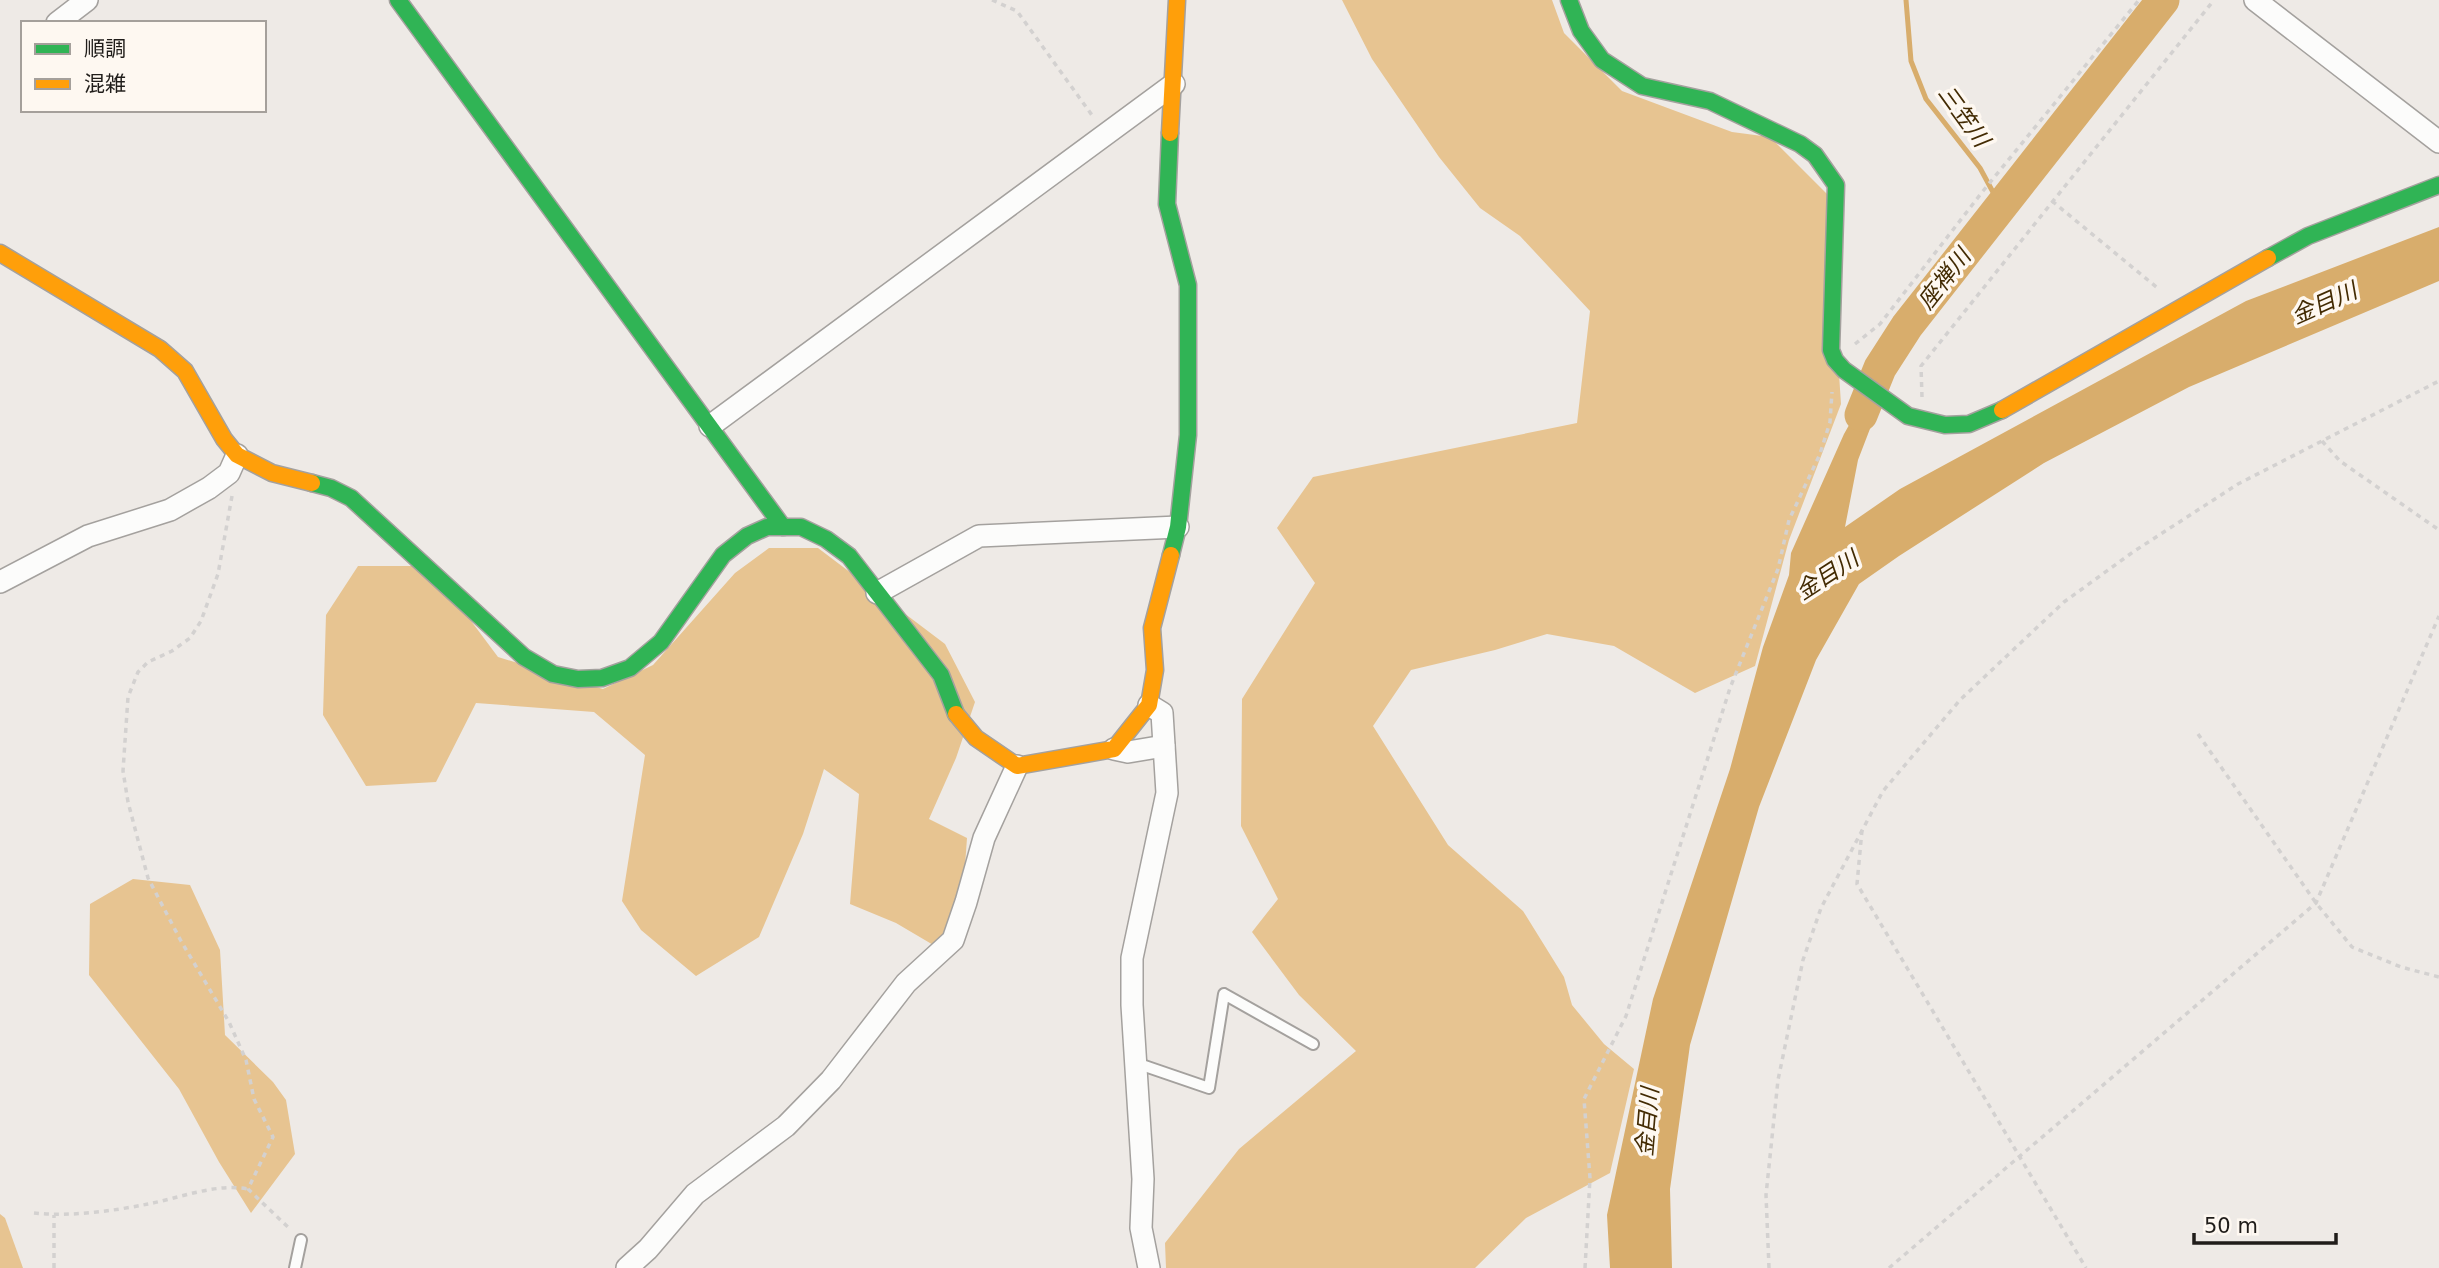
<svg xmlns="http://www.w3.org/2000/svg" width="2439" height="1268" font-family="'DejaVu Sans','Noto Sans JP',sans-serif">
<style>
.forest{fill:#e7c491}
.water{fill:#d8ad6c}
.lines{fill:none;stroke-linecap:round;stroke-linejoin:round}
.stream{stroke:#d8ad6c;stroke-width:5}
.river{stroke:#d8ad6c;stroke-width:33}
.lane-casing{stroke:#a4a19e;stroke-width:14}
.street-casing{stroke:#a4a19e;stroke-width:24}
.fast-casing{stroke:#a4a19e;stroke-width:19}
.slow-casing{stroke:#a4a19e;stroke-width:19}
.path{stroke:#d3d1d0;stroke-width:3.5;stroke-dasharray:5 5;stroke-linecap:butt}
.lane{stroke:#fcfcfb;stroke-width:10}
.street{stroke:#fcfcfb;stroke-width:21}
.fast{stroke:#30b455;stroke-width:16}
.slow{stroke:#ff9f0a;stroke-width:16}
.labels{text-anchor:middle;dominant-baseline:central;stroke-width:7;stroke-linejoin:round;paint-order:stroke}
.water-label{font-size:23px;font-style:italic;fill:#432b03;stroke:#fef8f1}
</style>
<rect width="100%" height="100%" fill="#eeeae6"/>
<g class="forest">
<polygon points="1342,0 1552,0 1564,33 1622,91 1732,132 1770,137 1827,194 1841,404 1789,540 1755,666 1695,693 1614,646 1547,634 1495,650 1411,670 1373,726 1448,845 1523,911 1564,977 1572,1005 1604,1044 1634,1069 1610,1173 1526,1218 1475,1268 1166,1268 1165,1243 1239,1149 1356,1051 1299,995 1252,932 1278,899 1241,826 1242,699 1315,583 1277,528 1313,477 1577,423 1590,311 1520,236 1480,208 1439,157 1372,59"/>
<polygon points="769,548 818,548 945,644 975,702 956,758 929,819 967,838 961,922 935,946 896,923 850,904 859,794 824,769 803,834 759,937 696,976 641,930 622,901 645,755 594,712 476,703 436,782 366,786 323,715 326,615 358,566 430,566 498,657 603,689 653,665 735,573"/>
<polygon points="133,879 190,885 220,950 225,1035 273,1082 286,1100 295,1154 251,1213 219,1162 179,1089 89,975 90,904"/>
<polygon points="0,1214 5,1218 23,1268 0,1268"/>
</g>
<polygon class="water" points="2439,227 2439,281 2189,387 2044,463 1899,556 1859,584 1816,660 1759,807 1690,1045 1670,1189 1672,1268 1610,1268 1607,1215 1653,999 1730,769 1763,647 1789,575 1791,553 1844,434 1888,356 1911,322 1858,460 1845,527 1900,489 2246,301"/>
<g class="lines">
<polyline class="stream" points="1906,0 1911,61 1926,99 1980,168 2001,207"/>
<polyline class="river" points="1861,415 1880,368 1907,326 2163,0"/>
<g class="lane-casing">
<g id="lane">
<polyline points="1136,1063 1209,1088 1224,994 1313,1044"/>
<polyline points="295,1268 301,1240"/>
</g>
</g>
<g class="street-casing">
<g id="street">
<polyline points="2255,0 2439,142"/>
<polyline points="57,23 87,0"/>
<polyline points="710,426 1174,84"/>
<polyline points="0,582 88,536 170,510 209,488 229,473 237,455"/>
<polyline points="877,593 979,536 1178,527"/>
<polyline points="1149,705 1162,713 1167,793 1132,958 1132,1005 1143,1179 1141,1228 1149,1268"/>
<polyline points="1114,749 1128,752 1164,746"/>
<polyline points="627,1268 648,1249 695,1194 786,1126 831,1080 906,983 953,940 966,902 984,838 1017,766"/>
</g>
</g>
<g class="fast-casing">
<g id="fast">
<polyline points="398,0 783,527"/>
<polyline points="1569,0 1581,31 1602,60 1642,86 1710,101 1800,144 1815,155 1836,185 1831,350 1835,360 1844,370 1908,416 1945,425 1969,424 2002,410"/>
<polyline points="1170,133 1167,204 1188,285 1188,435 1178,527 1171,555"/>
<polyline points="2268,258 2308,236 2439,185"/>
<polyline points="312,483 331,488 351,498 524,657 553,674 578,679 602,678 630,668 661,642 723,555 747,536 767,527 801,527 826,539 849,556 941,675 956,714"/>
</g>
</g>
<g class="slow-casing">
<g id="slow">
<polyline points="1170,133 1177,0"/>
<polyline points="0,253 160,349 185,371 224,439 237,455 272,473 312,483"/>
<polyline points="2002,410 2268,258"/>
<polyline points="956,714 976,738 1017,766 1114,749 1149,705 1155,670 1152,628 1171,555"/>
</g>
</g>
<g class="path">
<polyline points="992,0 1017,11 1094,118"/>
<polyline points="2052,201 2160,290"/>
<polyline points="1855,344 1880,324 1983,191 2139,0"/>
<polyline points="1922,397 1921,366 2214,0"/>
<polyline points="2322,441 2340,461 2439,530"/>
<polyline points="232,496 218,574 201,621 190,638 172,651 148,662 138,672 128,697 123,771 128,802 148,878 181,941 229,1022 246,1060 254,1099 273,1137 248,1189 291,1230"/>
<polyline points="2198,734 2316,903 2352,947 2401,967 2439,977"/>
<polyline points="1862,830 1857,884 2086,1268"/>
<path d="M34 1213C69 1217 113 1211 148 1204 180 1198 215 1183 248 1189"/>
<polyline points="54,1268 54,1215"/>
<polyline points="1585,1268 1590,1178 1584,1099 1626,1016 1730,688 1778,569 1789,520 1820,454 1830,422 1832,392"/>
<polyline points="1769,1268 1766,1195 1778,1080 1803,960 1821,908 1883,791 1960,700 2064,602 2133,552 2238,484 2439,381"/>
<polyline points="1889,1268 2316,903 2439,616"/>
</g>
<use href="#lane" class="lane"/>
<use href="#street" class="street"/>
<use href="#fast" class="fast"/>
<use href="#slow" class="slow"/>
</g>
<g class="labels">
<g class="water-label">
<text transform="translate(1964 116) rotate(54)">三笠川</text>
<text transform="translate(1944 279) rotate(-52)">座禅川</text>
<text transform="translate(2324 303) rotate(-24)">金目川</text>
<text transform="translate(1827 575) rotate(-33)">金目川</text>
<text transform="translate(1647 1122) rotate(-85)">金目川</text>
</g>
</g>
<rect x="21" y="21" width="245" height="91" fill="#fef8f1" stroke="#a5a09b" stroke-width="2"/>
<rect x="35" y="44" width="35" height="10" fill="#30b455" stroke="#a5a09b" stroke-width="2"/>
<text x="84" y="56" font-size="21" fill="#201d1a">順調</text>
<rect x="35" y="79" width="35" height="10" fill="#ff9f0a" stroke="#a5a09b" stroke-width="2"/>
<text x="84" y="91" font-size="21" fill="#201d1a">混雑</text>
<path d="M2194 1233v10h142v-10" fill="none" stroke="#201d1a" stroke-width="3.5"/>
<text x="2204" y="1233" font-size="21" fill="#201d1a" stroke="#fef8f1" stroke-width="5" paint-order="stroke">50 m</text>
</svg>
